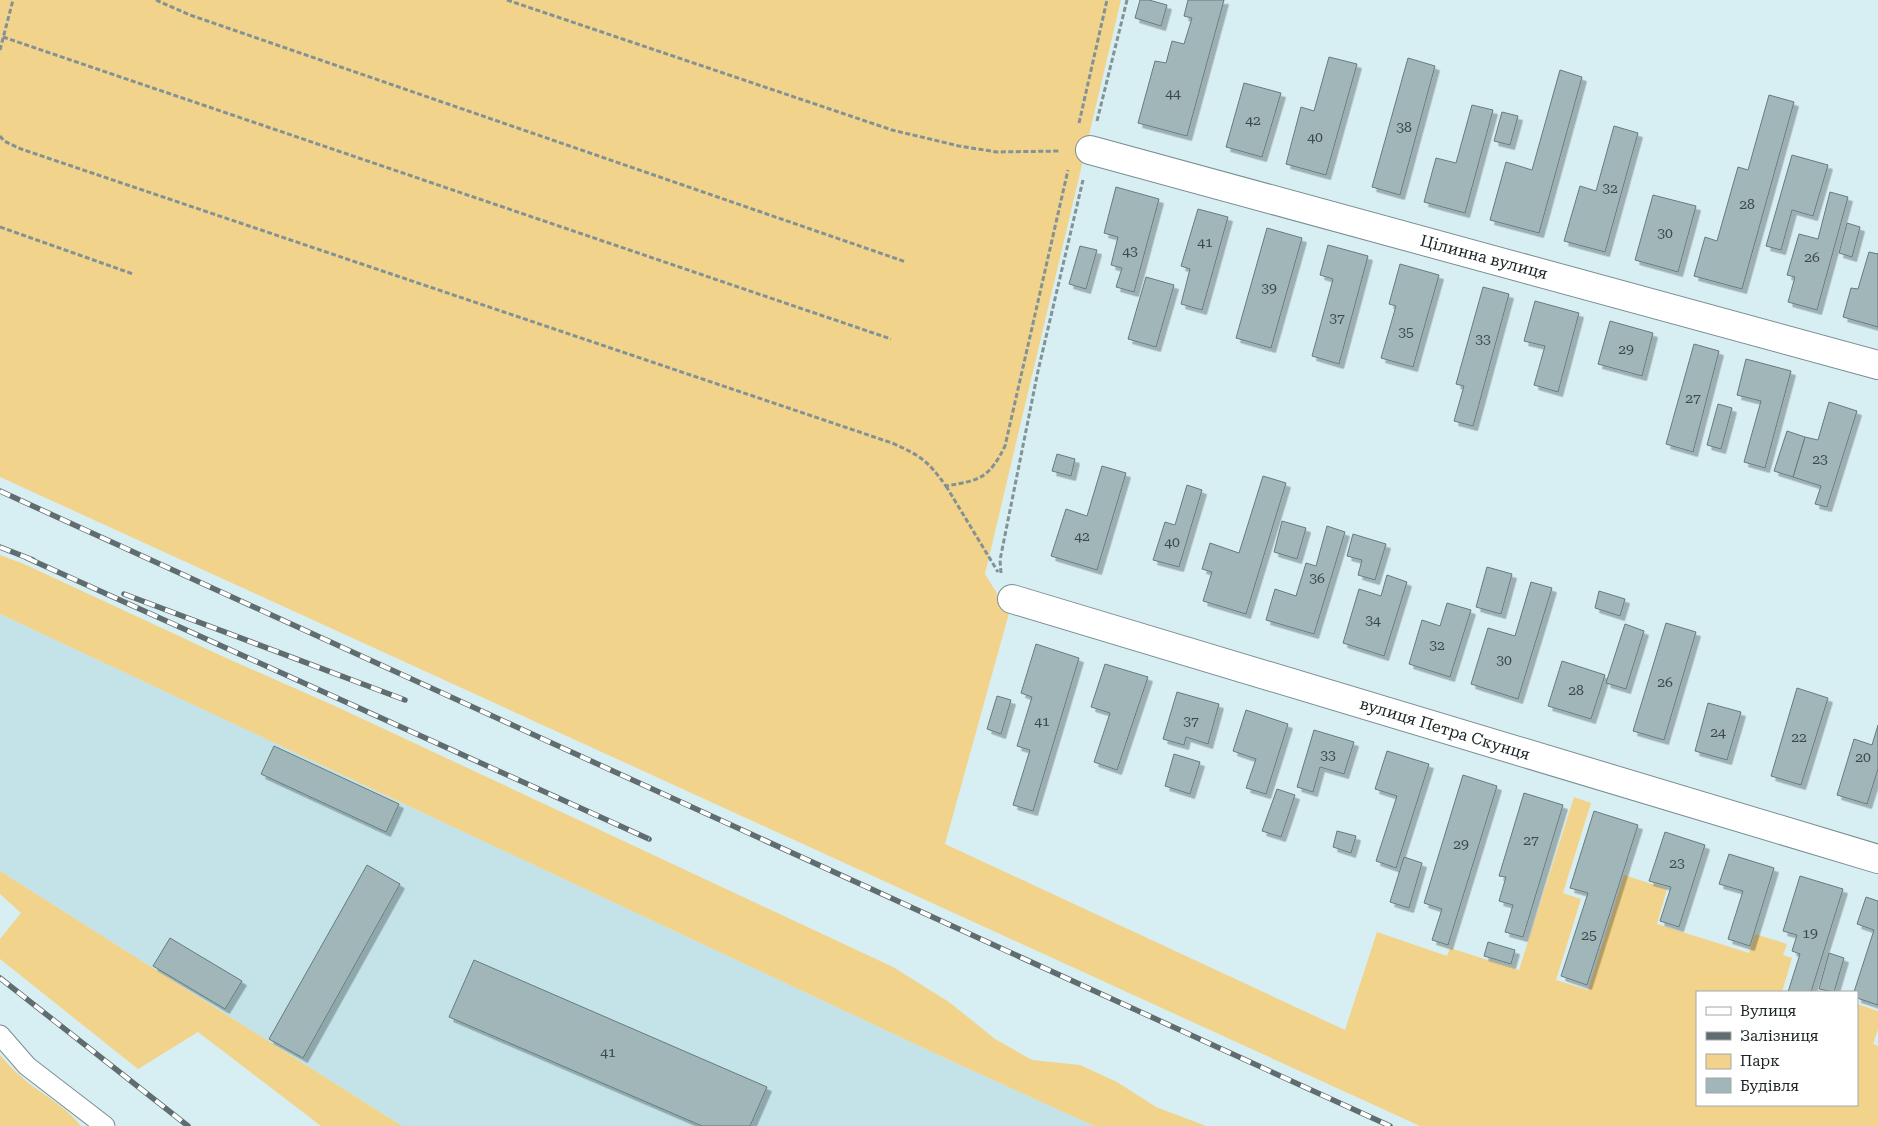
<svg xmlns="http://www.w3.org/2000/svg" width="1878" height="1126" font-family="'Roboto Serif',serif">
<style>
.built{fill:#c3e3e8}
.green{fill:#f2d38b}
.building{fill:#a0b6b9;stroke:#667b7e;filter:url(#shadow)}
.lines{fill:none;stroke-linecap:round;stroke-linejoin:round}
.lane-casing{stroke:#798e92;stroke-width:21}
.street-casing{stroke:#798e92;stroke-width:30}
.path{stroke:#829295;stroke-width:3;stroke-dasharray:5 2.5;stroke-linecap:butt}
.lane{stroke:#fff;stroke-width:19}
.street{stroke:#fff;stroke-width:28}
.rail-casing{stroke:#606d70;stroke-width:5.5}
.rail{stroke:#fff;stroke-width:4;stroke-dasharray:11;stroke-linecap:butt}
.labels{text-anchor:middle;dominant-baseline:central;stroke-width:4.5;stroke-linejoin:round;paint-order:stroke}
.number-label{font-size:14px;fill:#3c484a}
.street-label{font-size:16px;fill:#1b2325;stroke:#fff}
</style>
<defs>
<filter id="shadow"><feDropShadow dx="4.5" dy="4.5" stdDeviation="0" flood-color="#0004"/></filter>
</defs>
<rect width="100%" height="100%" fill="#d7eef2"/>
<polygon class="built" points="0,614 947,1059 1094,1126 402,1126 0,871"/>
<g class="green">
<polygon points="0,0 1121,0 985,574 1009,613 945,844 1345,1030 1377,932 1447,956 1450,948 1519,970 1574,797 1591,803 1563,893 1581,899 1556,980 1588,990 1624,875 1667,889 1657,924 1749,953 1755,934 1787,944 1783,955 1792,958 1782,992 1697,992 1697,1105 1857,1105 1857,1004 1878,1011 1878,1029 1873,1044 1878,1046 1878,1126 1420,1126 0,477"/>
<polygon points="0,555 24,564 224,657 335,706 893,967 949,1002 995,1039 1032,1060 1080,1065 1117,1082 1156,1107 1206,1126 1094,1126 947,1059 0,614"/>
<polygon points="0,871 402,1126 321,1126 198,1032 138,1069 0,959 0,939 21,913 0,894"/>
<path d="M0 1055C8 1064 16 1073 26 1081 45 1096 66 1107 81 1126H0Z"/>
</g>
<g class="building">
<polygon points="1140,0 1149,0 1167,5 1161,26 1135,18"/>
<polygon points="1188,0 1224,0 1187,136 1138,123 1155,61 1166,63 1172,41 1184,44 1192,18 1184,16"/>
<polygon points="1329,57 1357,64 1326,175 1286,164 1301,107 1314,111"/>
<polygon points="1408,58 1435,66 1400,195 1372,187"/>
<polygon points="1560,70 1582,77 1539,233 1490,220 1506,162 1532,170"/>
<polygon points="1244,83 1281,93 1262,157 1226,147"/>
<polygon points="1769,95 1794,102 1742,289 1694,276 1705,237 1717,241 1738,167 1748,170"/>
<polygon points="1472,105 1493,110 1465,213 1424,202 1436,158 1456,163"/>
<polygon points="1502,112 1518,116 1510,145 1494,141"/>
<polygon points="1614,126 1638,133 1605,252 1564,241 1580,186 1596,191"/>
<polygon points="1792,155 1828,165 1813,216 1792,210 1781,250 1766,246"/>
<polygon points="1116,187 1159,199 1134,292 1116,287 1122,268 1111,265 1118,237 1104,233"/>
<polygon points="1830,192 1848,197 1817,310 1788,302 1795,277 1787,275 1799,234 1818,239"/>
<polygon points="1653,195 1696,206 1678,272 1635,260"/>
<polygon points="1198,209 1228,217 1202,310 1181,304 1190,269 1181,266"/>
<polygon points="1847,223 1860,227 1852,257 1839,253"/>
<polygon points="1267,228 1302,238 1271,348 1236,338"/>
<polygon points="1328,245 1368,256 1339,364 1312,356 1333,279 1320,275"/>
<polygon points="1080,246 1097,250 1086,289 1069,284"/>
<polygon points="1869,252 1878,254 1878,253 1878,327 1843,317 1851,288 1858,289"/>
<polygon points="1400,264 1439,275 1413,367 1381,358 1396,306 1389,304"/>
<polygon points="1146,277 1174,285 1156,347 1128,339"/>
<polygon points="1483,287 1509,294 1473,426 1454,421 1464,386 1456,384"/>
<polygon points="1535,301 1579,313 1558,392 1534,385 1545,346 1524,341"/>
<polygon points="1610,321 1653,333 1642,376 1598,364"/>
<polygon points="1694,344 1719,351 1693,452 1666,444"/>
<polygon points="1746,359 1791,371 1765,468 1744,462 1761,401 1737,395"/>
<polygon points="1829,402 1857,411 1827,507 1815,504 1821,486 1793,477 1805,437 1818,440"/>
<polygon points="1718,404 1732,408 1721,449 1707,445"/>
<polygon points="1787,431 1805,437 1793,477 1774,471"/>
<polygon points="1057,454 1075,459 1071,476 1052,471"/>
<polygon points="1102,466 1126,473 1097,570 1051,556 1066,509 1087,516"/>
<polygon points="1263,476 1286,483 1246,614 1203,601 1212,572 1202,569 1210,543 1239,553"/>
<polygon points="1187,485 1202,490 1179,567 1153,560 1165,522 1175,525"/>
<polygon points="1282,521 1306,528 1297,559 1274,552"/>
<polygon points="1327,526 1345,532 1314,634 1266,620 1275,589 1296,596 1306,563 1316,566"/>
<polygon points="1353,534 1386,544 1375,580 1358,575 1362,560 1347,556"/>
<polygon points="1487,567 1512,574 1501,614 1476,607"/>
<polygon points="1387,575 1407,582 1384,656 1343,643 1359,589 1381,596"/>
<polygon points="1531,582 1552,588 1518,699 1471,684 1488,628 1515,636"/>
<polygon points="1599,591 1625,599 1620,616 1595,608"/>
<polygon points="1447,603 1471,610 1450,677 1409,664 1422,620 1440,626"/>
<polygon points="1666,623 1696,632 1664,740 1633,731"/>
<polygon points="1625,624 1644,631 1626,689 1606,683"/>
<polygon points="1036,644 1079,658 1033,811 1013,805 1030,750 1017,746 1032,697 1021,693"/>
<polygon points="1562,661 1605,675 1591,719 1548,706"/>
<polygon points="1105,664 1148,677 1117,770 1094,762 1110,713 1091,707"/>
<polygon points="1797,688 1828,698 1801,785 1771,776"/>
<polygon points="1177,692 1219,704 1208,744 1186,737 1184,745 1163,739"/>
<polygon points="997,696 1011,700 1001,734 987,729"/>
<polygon points="1708,703 1741,712 1727,760 1695,751"/>
<polygon points="1246,710 1288,724 1266,794 1246,788 1256,759 1233,751"/>
<polygon points="1878,725 1878,769 1867,804 1837,795 1854,739 1872,745"/>
<polygon points="1314,730 1354,742 1344,774 1320,767 1313,792 1297,787"/>
<polygon points="274,746 399,804 386,832 261,774"/>
<polygon points="1387,751 1429,764 1396,868 1376,861 1397,796 1375,789"/>
<polygon points="1174,754 1200,762 1190,794 1165,786"/>
<polygon points="1463,775 1497,786 1448,945 1432,940 1442,909 1424,903"/>
<polygon points="1277,789 1295,795 1281,837 1262,831"/>
<polygon points="1524,793 1563,805 1523,937 1505,932 1513,905 1499,901 1506,877 1499,876"/>
<polygon points="1594,811 1638,825 1587,985 1561,976 1588,893 1570,888"/>
<polygon points="1337,831 1356,836 1351,853 1333,847"/>
<polygon points="1665,832 1705,845 1679,927 1660,921 1671,887 1649,881"/>
<polygon points="1729,854 1774,868 1750,946 1728,939 1743,891 1719,884"/>
<polygon points="1404,857 1422,863 1409,908 1390,902"/>
<polygon points="367,865 400,884 303,1058 269,1039"/>
<polygon points="1800,876 1843,889 1811,992 1788,992 1800,954 1792,951 1797,935 1783,931"/>
<polygon points="1866,897 1878,901 1878,1005 1857,998 1857,992 1854,992 1874,930 1857,924"/>
<polygon points="170,938 242,981 225,1009 153,966"/>
<polygon points="1488,942 1515,950 1511,964 1484,956"/>
<polygon points="1829,953 1844,958 1834,992 1819,989"/>
<polygon points="474,960 767,1087 750,1126 702,1126 449,1017"/>
</g>
<g class="lines">
<g class="lane-casing">
<polyline id="lane" points="0,1035 27,1066 105,1126"/>
</g>
<g class="street-casing">
<g id="street">
<polyline points="1090,150 1878,365"/>
<polyline points="1012,599 1878,859"/>
</g>
</g>
<g class="path">
<polyline points="156,0 190,15 906,262"/>
<polyline points="507,0 892,130 959,146 997,152 1060,151"/>
<polyline points="3,37 891,339"/>
<polyline points="0,50 13,0"/>
<polyline points="1097,121 1127,0"/>
<polyline points="1079,123 1107,0"/>
<path d="M0 136 4 141 21 149 892 443C921 456 927 460 946 486 981 480 989 478 1005 446L1068 170"/>
<polyline points="0,227 133,274"/>
<polyline points="946,486 998,572"/>
<polyline points="1001,573 1000,560 1038,371 1083,180"/>
</g>
<use href="#lane" class="lane"/>
<use href="#street" class="street"/>
<g class="rail-casing">
<g id="rail">
<polyline points="0,491 1390,1126"/>
<polyline points="0,547 33,560"/>
<polyline points="27,558 649,839"/>
<polyline points="124,594 405,700"/>
<polyline points="0,978 188,1126"/>
</g>
</g>
<use href="#rail" class="rail"/>
</g>
<g class="labels">
<g class="number-label">
<text x="1173" y="93">44</text>
<text x="1253" y="120">42</text>
<text x="1404" y="127">38</text>
<text x="1315" y="137">40</text>
<text x="1610" y="188">32</text>
<text x="1747" y="204">28</text>
<text x="1665" y="233">30</text>
<text x="1205" y="242">41</text>
<text x="1130" y="251">43</text>
<text x="1812" y="257">26</text>
<text x="1269" y="288">39</text>
<text x="1337" y="318">37</text>
<text x="1406" y="332">35</text>
<text x="1483" y="339">33</text>
<text x="1626" y="349">29</text>
<text x="1693" y="398">27</text>
<text x="1820" y="459">23</text>
<text x="1082" y="536">42</text>
<text x="1172" y="542">40</text>
<text x="1317" y="578">36</text>
<text x="1373" y="620">34</text>
<text x="1437" y="645">32</text>
<text x="1504" y="660">30</text>
<text x="1665" y="682">26</text>
<text x="1576" y="690">28</text>
<text x="1042" y="721">41</text>
<text x="1191" y="721">37</text>
<text x="1718" y="732">24</text>
<text x="1799" y="737">22</text>
<text x="1328" y="755">33</text>
<text x="1863" y="757">20</text>
<text x="1531" y="840">27</text>
<text x="1461" y="844">29</text>
<text x="1677" y="863">23</text>
<text x="1810" y="933">19</text>
<text x="1589" y="935">25</text>
<text x="608" y="1052">41</text>
</g>
<g class="street-label">
<text transform="translate(1484 257) rotate(15)">Цілинна вулиця</text>
<text transform="translate(1445 729) rotate(17)">вулиця Петра Скунця</text>
</g>
</g>
<rect x="1696" y="991" width="162" height="115" fill="#ffffff" stroke="#a4a7a8"/>
<rect x="1706" y="1007" width="25" height="8" fill="#ffffff" stroke="#a4a7a8"/>
<text x="1740" y="1016" font-size="15" fill="#1b2325">Вулиця</text>
<rect x="1706" y="1032" width="25" height="8" fill="#606d70" stroke="#a4a7a8"/>
<text x="1740" y="1041" font-size="15" fill="#1b2325">Залізниця</text>
<rect x="1706" y="1054" width="25" height="15" fill="#f2d38b" stroke="#a4a7a8"/>
<text x="1740" y="1066" font-size="15" fill="#1b2325">Парк</text>
<rect x="1706" y="1078" width="25" height="15" fill="#a0b6b9" stroke="#a4a7a8"/>
<text x="1740" y="1091" font-size="15" fill="#1b2325">Будівля</text>
</svg>
